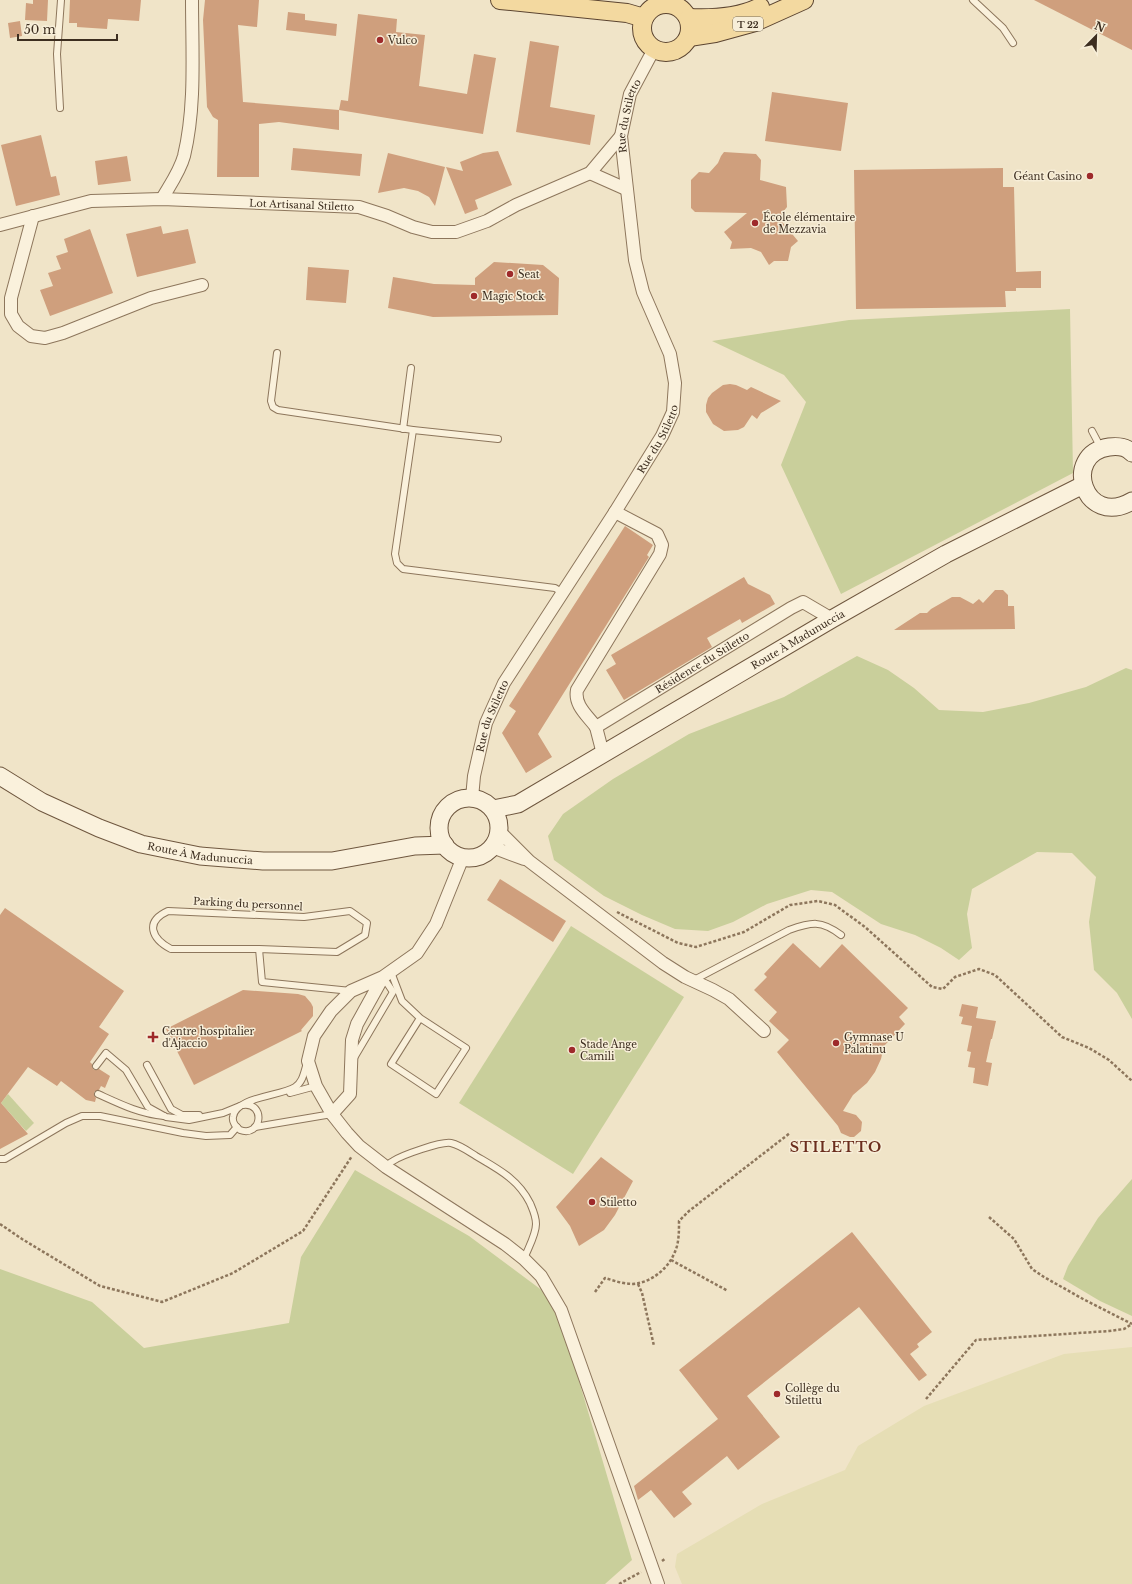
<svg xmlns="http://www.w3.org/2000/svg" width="1132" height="1584" font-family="'Libre Baskerville',serif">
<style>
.farmland{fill:#e6deb5}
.green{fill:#c9cf9b}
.building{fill:#cf9f7d}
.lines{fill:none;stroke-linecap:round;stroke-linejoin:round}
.service-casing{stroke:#8d765c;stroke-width:8}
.minor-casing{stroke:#8d765c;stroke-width:14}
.secondary-casing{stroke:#6f573f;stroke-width:19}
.primary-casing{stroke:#5b4430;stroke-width:20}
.path{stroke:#8d765c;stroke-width:2.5;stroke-dasharray:3 2;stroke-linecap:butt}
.service{stroke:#faf1dc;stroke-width:6}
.minor{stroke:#faf1dc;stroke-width:12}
.secondary{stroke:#faf1dc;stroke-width:17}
.primary{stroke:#f3d9a0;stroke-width:18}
.poi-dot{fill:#9e2a2b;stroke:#f7eed8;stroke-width:1.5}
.labels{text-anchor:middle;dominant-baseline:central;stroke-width:3;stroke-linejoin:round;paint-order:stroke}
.shield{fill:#f7eed8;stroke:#756857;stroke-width:1}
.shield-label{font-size:9px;font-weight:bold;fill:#3d2e20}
.poi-label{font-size:10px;fill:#3d2e20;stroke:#f7eed8;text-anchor:start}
.street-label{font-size:10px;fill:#3d2e20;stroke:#f7eed8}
.district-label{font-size:14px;font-weight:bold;letter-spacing:1px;fill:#6b2e1e;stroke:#f7eed8}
</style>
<rect width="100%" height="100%" fill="#f0e4c8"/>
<polygon class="farmland" points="1132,1347 1132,1584 682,1584 675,1567 677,1554 762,1504 845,1470 858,1446 924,1406 1064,1354"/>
<g class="green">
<polygon points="1070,309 1073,473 841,594 781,465 806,402 784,375 712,341 849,320"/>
<polygon points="857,656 888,670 914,688 939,710 983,712 1029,703 1086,687 1126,668 1132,670 1132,1019 1117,993 1094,970 1089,922 1096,877 1072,853 1037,852 972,889 967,914 972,948 959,960 941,948 915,935 881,924 832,892 811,890 767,904 733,922 708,931 675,929 642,915 604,896 554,860 548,836 563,814 613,779 689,734 784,697"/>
<polygon points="571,926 684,997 573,1174 459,1103"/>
<polygon points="8,1094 34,1123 26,1131 1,1103"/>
<polygon points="355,1170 469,1236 555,1300 632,1560 605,1584 0,1584 0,1269 92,1302 144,1348 289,1323 301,1257"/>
<polygon points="1132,1179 1132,1316 1100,1301 1063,1279 1068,1266 1098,1218"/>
</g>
<g class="building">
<polygon points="33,0 48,0 47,21 25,20 26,3 33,4"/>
<polygon points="70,0 141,0 139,21 108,19 107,29 77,27 77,23 69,23"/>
<polygon points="205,0 259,0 257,27 238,25 243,102 339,110 339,130 279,122 259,124 259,177 217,177 218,120 213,117 207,107 203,20"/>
<polygon points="1034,0 1132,0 1132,50"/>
<polygon points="288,12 305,14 305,20 337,24 336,36 286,30"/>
<polygon points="358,14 397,19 396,32 425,35 419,86 467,94 474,54 496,58 483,134 339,110 341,100 348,101"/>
<polygon points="20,21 22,36 10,38 8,23"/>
<polygon points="530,41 559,46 550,107 595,115 590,145 516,132"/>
<polygon points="772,92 848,103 841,151 765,141"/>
<polygon points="41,135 51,177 56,176 60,195 16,206 1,145"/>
<polygon points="293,148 362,154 360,176 291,170"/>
<polygon points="498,151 512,185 475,200 478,209 465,214 446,167 463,171 460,162 483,153"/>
<polygon points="724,152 756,154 761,160 760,180 786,187 787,207 783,212 783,223 798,241 791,247 788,261 774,261 769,265 761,252 751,248 730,249 732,242 724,232 747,213 695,212 691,208 691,180 699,172 709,173 718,163 721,156"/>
<polygon points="388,153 445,167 435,206 429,197 418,191 404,188 378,193"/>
<polygon points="127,156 131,181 98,185 95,161"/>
<polygon points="1003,168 1003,187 1014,187 1016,272 1041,271 1041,288 1016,288 1016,291 1005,291 1006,307 856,309 854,170"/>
<polygon points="161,226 163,234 188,229 196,263 137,277 126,234"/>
<polygon points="90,229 113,293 50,316 40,290 53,286 48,273 61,269 56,256 68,252 64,239"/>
<polygon points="494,262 543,265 559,278 558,315 433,317 388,308 393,277 434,284 475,285 475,278"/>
<polygon points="308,267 349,270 346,303 306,300"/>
<polygon points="730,384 736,385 747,390 751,387 781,401 761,413 757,419 752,415 744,427 738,430 724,431 713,424 706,412 706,405 708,398 712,393 723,385"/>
<polygon points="625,526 653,545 647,555 649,557 538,734 552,757 526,773 502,733 516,711 509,706"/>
<polygon points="744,577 748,584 770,595 775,604 742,623 740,619 707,638 712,647 624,700 606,670 616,664 611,655"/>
<polygon points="995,590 1003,590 1008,595 1008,606 1014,606 1015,629 894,630 920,613 927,613 931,609 952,597 960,597 973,604 979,599 983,603"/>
<polygon points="500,879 566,921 553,942 487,900"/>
<polygon points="5,908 124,991 99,1027 109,1034 90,1062 92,1064 92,1067 94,1070 99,1069 110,1076 105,1088 101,1086 99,1090 94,1092 94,1095 96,1098 95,1102 86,1100 61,1081 57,1086 28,1067 1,1103 28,1134 0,1149 0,915"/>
<polygon points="793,943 820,968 842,944 908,1008 899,1017 905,1024 884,1046 881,1059 875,1072 867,1083 853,1095 843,1111 856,1115 862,1122 861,1131 854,1137 850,1137 841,1133 838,1126 777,1052 789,1040 769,1021 777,1012 754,990 767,977 764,974"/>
<polygon points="243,990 298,994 305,996 311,1003 313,1007 313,1016 301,1030 302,1031 194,1085 166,1029"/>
<polygon points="962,1004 978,1007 976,1018 996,1021 992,1039 991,1039 986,1062 992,1063 988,1086 973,1083 975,1068 968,1067 971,1052 967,1051 972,1026 961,1024 963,1017 959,1016"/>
<polygon points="601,1157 633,1181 615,1215 604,1230 579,1246 570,1226 556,1207"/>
<polygon points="852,1232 932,1332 917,1344 919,1347 910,1354 927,1375 919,1381 859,1307 747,1396 780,1437 738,1470 727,1456 682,1492 692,1504 674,1518 651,1490 638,1500 634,1486 718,1419 679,1370"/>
</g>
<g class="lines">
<g class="service-casing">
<g id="service">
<polyline points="973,0 1003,28 1013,43"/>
<polyline points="60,108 57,54 61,0"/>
<polyline points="277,353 271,401 273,407 278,410 413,430 498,439"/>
<polyline points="403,429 411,368"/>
<polyline points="413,430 395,554 397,563 403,569 555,588 563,593"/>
<polyline points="1092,431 1101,448"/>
<path d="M259 949H171C152 939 144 922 168 911L304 917 350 911 367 923 365 935 337 952 259 949 262 982 351 991"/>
<polyline points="391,972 402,1001 420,1018 466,1048 436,1094 391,1064 420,1018"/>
<path d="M694 980 789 930C812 922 821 920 841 935"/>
<polyline points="354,1058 393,992 383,977"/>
<polyline points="147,1065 171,1109 182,1115 199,1115"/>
<polyline points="96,1066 106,1053 126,1070 148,1107 166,1117 189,1120 223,1113 240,1106"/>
<polyline points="290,1093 316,1086"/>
<path d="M98 1094C120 1104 140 1114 164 1116"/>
<path d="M243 1105C266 1102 262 1138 240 1130 235 1126 232 1122 233 1117 235 1097 281 1096 295 1087 303 1082 304 1072 307 1063"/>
<polyline points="255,1127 332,1114"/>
<polyline points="0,1159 5,1159 66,1123 82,1116 100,1116 183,1133 206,1136 230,1135 237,1127"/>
<path d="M386 1167C388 1165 390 1162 393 1161 402 1155 442 1141 451 1143 460 1145 468 1151 476 1156 498 1169 518 1179 530 1203 533 1210 536 1216 536 1224 536 1235 528 1248 524 1259"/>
</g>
</g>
<g class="minor-casing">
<g id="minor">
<polyline points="590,173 626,189"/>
<path d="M162 199C170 185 180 171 184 156 196 106 192 51 192 0"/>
<polyline points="33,216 11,298 11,314 18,326 31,336 45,338 63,333 151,298 202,285"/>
<path id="s1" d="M0 225 91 201 162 199 359 207 387 216 413 227 432 232H456L487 221 516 205 590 173 621 136"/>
<path d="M596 727C587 715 574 705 577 690L660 554 662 545 657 534 615 512"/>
<path id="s2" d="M603 754 596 727 791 608 803 602 832 619"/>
<path id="s3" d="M472 798 474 776 486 723 504 683 615 512 662 436 673 412 675 383 670 354 643 292 635 260 621 136 630 94 654 49"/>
<polyline points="499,831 529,861 663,963 685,977 713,990 729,999 764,1031"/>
<polyline points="492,847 524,859"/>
<polyline points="383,977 357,1024 352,1040 350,1094 332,1114 316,1086 308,1061 314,1036 331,1011 351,991 383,977 417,953 436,924 463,857"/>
<polyline points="332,1114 347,1133 359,1146 386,1167 505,1244 524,1259 541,1276 561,1310 658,1584"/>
</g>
</g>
<g class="secondary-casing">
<g id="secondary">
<path d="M1132 453C1127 447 1117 446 1109 447 1061 454 1084 529 1132 501"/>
<path id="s4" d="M0 776 42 802 99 828 141 844 200 856 263 861H332L415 846 445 845"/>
<circle cx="469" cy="828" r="30"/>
<path id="s5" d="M493 809 518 804 832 619 946 554 1083 485"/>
</g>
</g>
<g class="primary-casing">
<g id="primary">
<polyline points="500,0 627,13 644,18"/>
<circle cx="666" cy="28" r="24"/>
<path d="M689 18C712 19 739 18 760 7"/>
<polyline points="689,37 715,33 755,22 804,0"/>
</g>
</g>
<g class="path">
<polyline points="617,912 678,943 696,947 744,932 790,905 818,901 835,905 865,927 932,987 943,989 955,977 979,969 995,975 1062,1037 1089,1048 1109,1060 1132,1081"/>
<polyline points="989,1217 1014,1239 1032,1269 1044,1277 1083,1299 1132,1324"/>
<polyline points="0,1224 22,1239 100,1286 162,1302 233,1273 303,1231 352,1156"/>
<polyline points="671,1260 728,1291"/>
<polyline points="638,1284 642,1293 654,1346"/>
<path d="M595 1292 605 1278C615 1281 629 1286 639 1283 657 1279 672 1264 677 1246 679 1238 679 1230 679 1221L689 1211 790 1133"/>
<polyline points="926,1399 976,1340 1109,1331 1124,1329 1132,1324"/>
<polyline points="662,1561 666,1558"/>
<polyline points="619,1584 641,1572"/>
</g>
<use href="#service" class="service"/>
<use href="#minor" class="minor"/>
<use href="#secondary" class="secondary"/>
<use href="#primary" class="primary"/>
</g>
<g class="poi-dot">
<circle cx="380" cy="40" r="4"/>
<circle cx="1090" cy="176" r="4"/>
<circle cx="755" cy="223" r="4"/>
<circle cx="510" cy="274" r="4"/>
<circle cx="474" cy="296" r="4"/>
<path d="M151 1031h4v4h4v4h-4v4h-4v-4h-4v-4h4z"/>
<circle cx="836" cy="1043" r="4"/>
<circle cx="572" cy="1050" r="4"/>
<circle cx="592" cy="1202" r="4"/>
<circle cx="777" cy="1394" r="4"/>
</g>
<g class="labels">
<rect class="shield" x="733" y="17" width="30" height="14" rx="3"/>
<g class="shield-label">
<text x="748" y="24">T 22</text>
</g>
<g class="poi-label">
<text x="388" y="40">Vulco</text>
<text x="1082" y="176" text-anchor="end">Géant Casino</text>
<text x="763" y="217">École élémentaire<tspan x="763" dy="12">de Mezzavia</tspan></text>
<text x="518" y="274">Seat</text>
<text x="482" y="296">Magic Stock</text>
<text x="162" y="1031">Centre hospitalier<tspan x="162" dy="12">d'Ajaccio</tspan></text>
<text x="844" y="1037">Gymnase U<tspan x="844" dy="12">Palatinu</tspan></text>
<text x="580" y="1044">Stade Ange<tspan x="580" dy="12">Camili</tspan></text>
<text x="600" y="1202">Stiletto</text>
<text x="785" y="1388">Collège du<tspan x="785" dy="12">Stilettu</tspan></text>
</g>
<g class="street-label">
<text stroke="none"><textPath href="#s3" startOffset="745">Rue du Stiletto</textPath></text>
<text stroke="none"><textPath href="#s1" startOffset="305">Lot Artisanal Stiletto</textPath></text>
<text stroke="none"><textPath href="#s3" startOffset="409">Rue du Stiletto</textPath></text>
<text stroke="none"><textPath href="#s5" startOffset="350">Route À Madunuccia</textPath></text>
<text stroke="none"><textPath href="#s2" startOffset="152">Résidence du Stiletto</textPath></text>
<text stroke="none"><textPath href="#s3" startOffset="85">Rue du Stiletto</textPath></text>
<text stroke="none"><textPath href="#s4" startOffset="217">Route À Madunuccia</textPath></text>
<text transform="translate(248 904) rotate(3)">Parking du personnel</text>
</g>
<g class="district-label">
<text x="836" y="1147">STILETTO</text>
</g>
</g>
<g transform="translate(1096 36) rotate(23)" stroke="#f7eed8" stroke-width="3" paint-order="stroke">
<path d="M0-3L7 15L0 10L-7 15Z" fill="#3d2e20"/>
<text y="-6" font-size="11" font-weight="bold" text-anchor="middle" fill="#3d2e20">N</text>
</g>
<path d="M18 34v6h99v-6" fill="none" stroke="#3d2e20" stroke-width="2"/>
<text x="24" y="34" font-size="12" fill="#3d2e20" stroke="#f7eed8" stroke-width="3" paint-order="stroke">50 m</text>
</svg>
